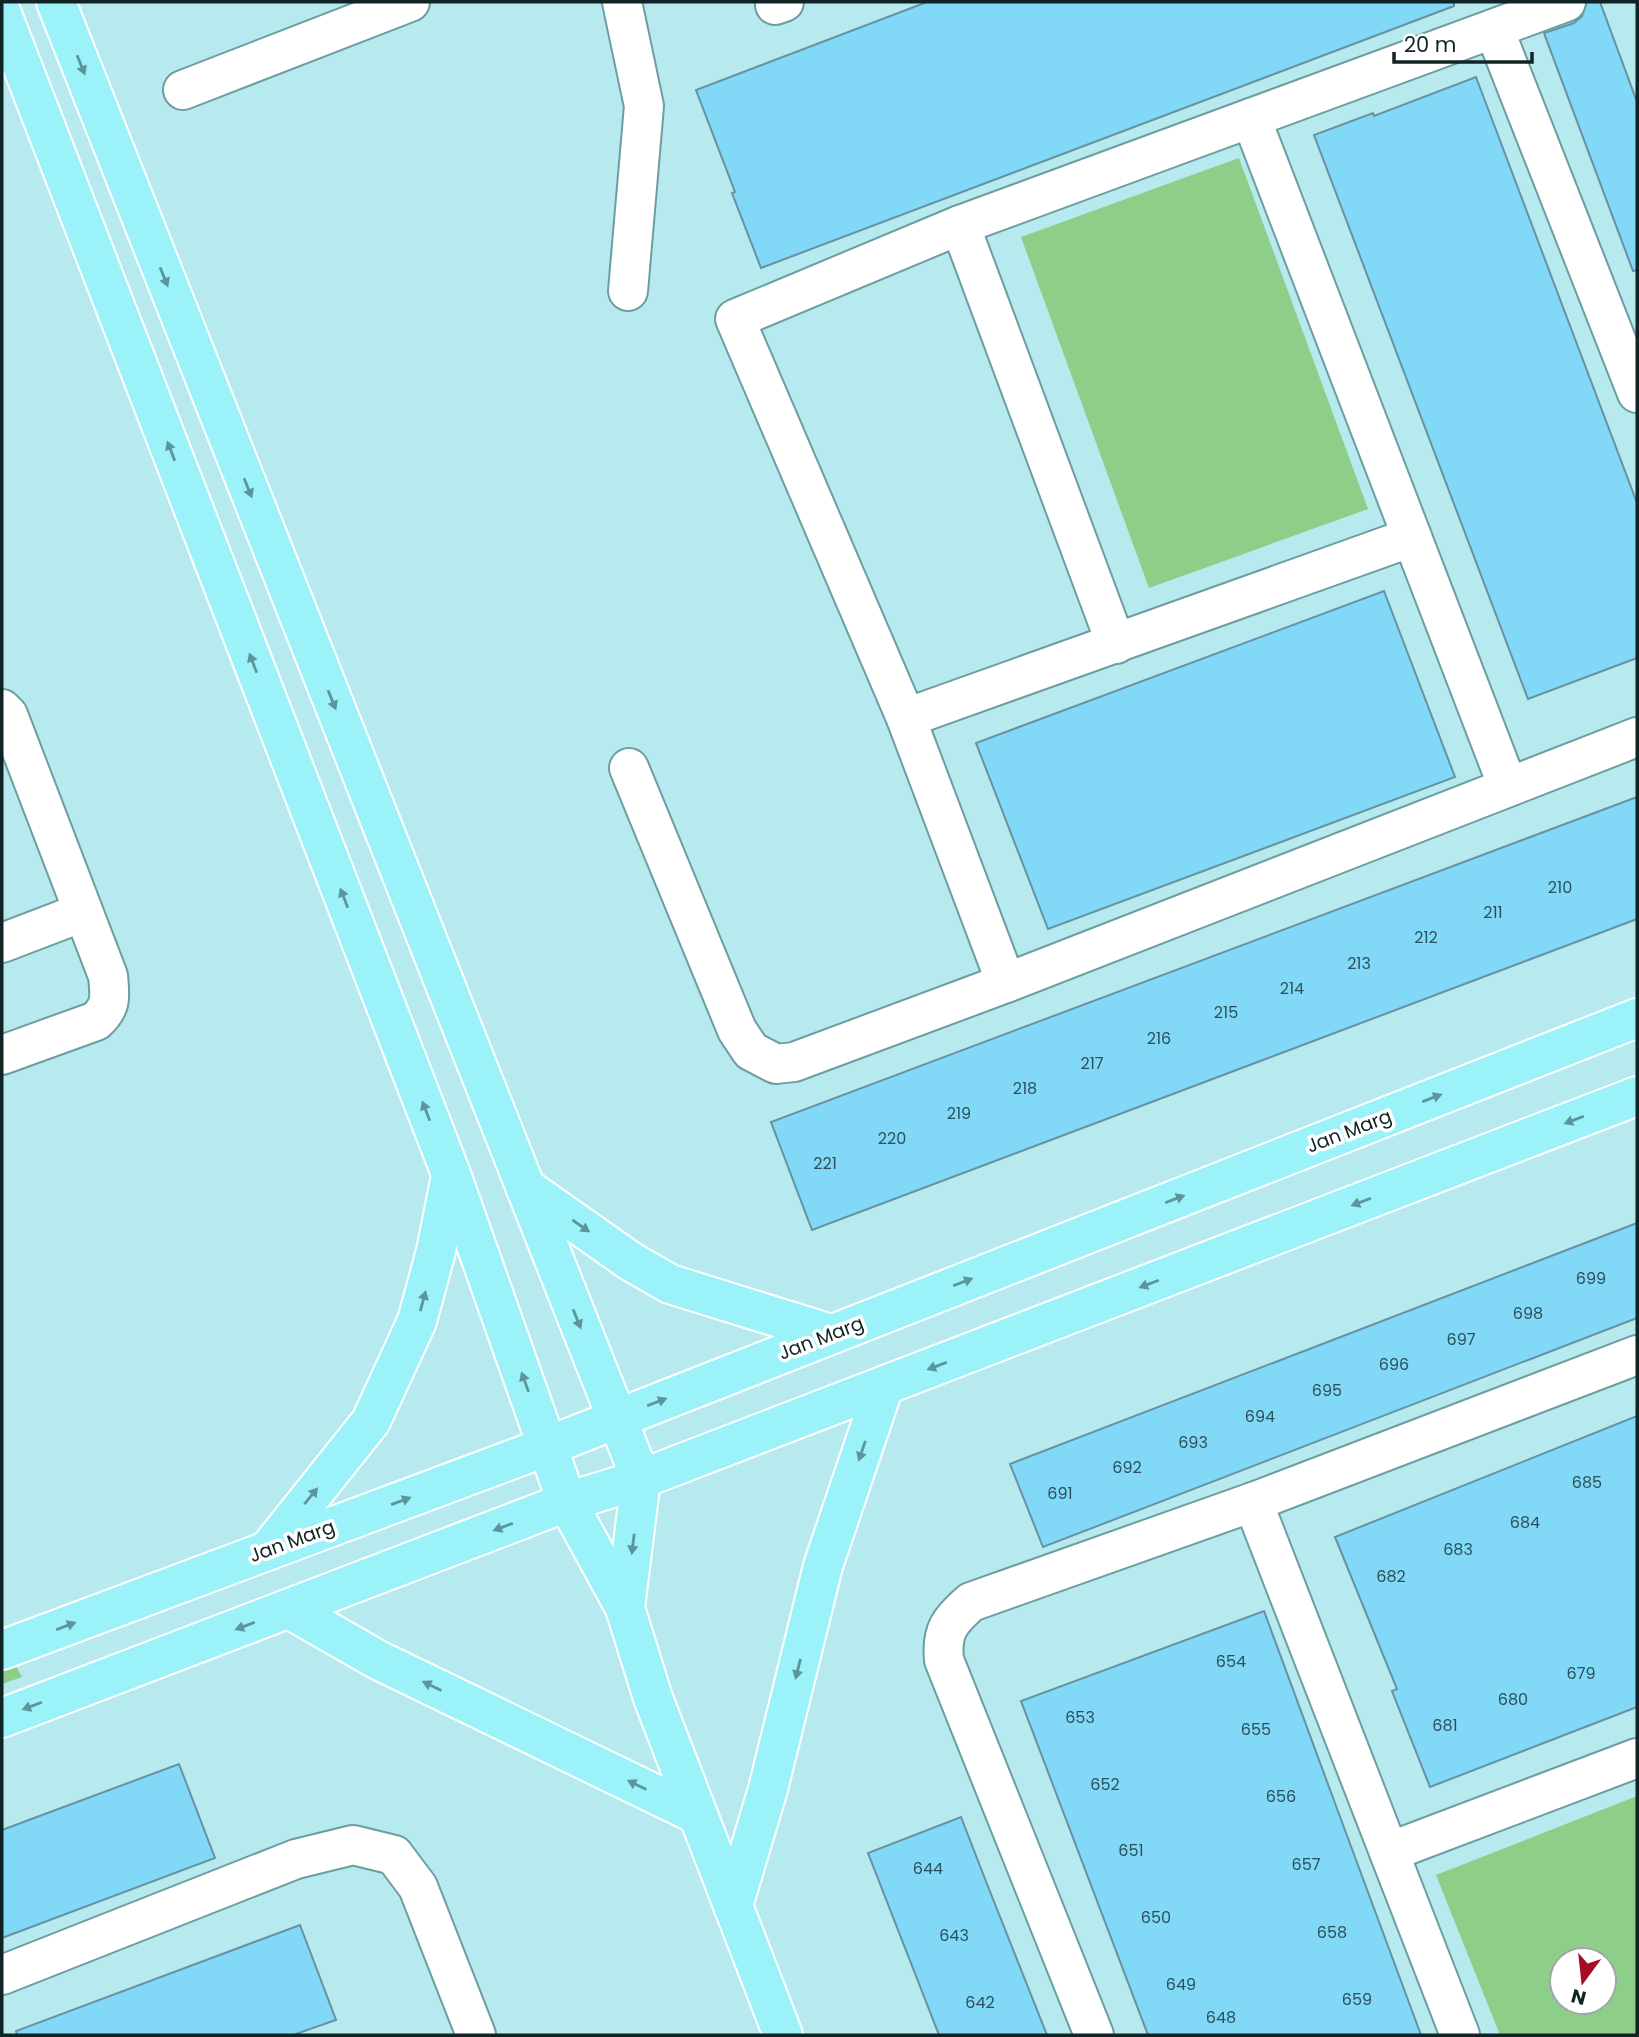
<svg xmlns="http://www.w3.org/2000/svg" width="1639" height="2037" font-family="Poppins,sans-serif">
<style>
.green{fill:#8dce89;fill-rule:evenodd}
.building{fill:#81d8f7;stroke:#6692a2;stroke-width:2}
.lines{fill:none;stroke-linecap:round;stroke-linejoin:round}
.minor-casing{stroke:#6c9da1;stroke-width:42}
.major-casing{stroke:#fff;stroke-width:42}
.minor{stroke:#fff;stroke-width:38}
.major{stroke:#9bf2f9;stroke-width:38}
.oneway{fill:#5c959a}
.labels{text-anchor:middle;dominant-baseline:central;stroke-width:7;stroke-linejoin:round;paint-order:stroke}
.number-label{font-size:16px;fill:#2c515a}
.street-label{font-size:19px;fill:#102426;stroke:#fff}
</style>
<rect width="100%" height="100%" fill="#b6eaef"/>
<g class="green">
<polygon points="1239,158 1368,509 1149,588 1021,237"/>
<polygon points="2,1640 22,1677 2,1684"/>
<path d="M1637 1796V2035H1500L1436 1875ZM1562 1960H1604V2002H1562Z"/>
</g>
<g class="building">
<polygon points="927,2 1454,2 1454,6 761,268 732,193 735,192 696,90"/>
<polygon points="1587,2 1600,2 1637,102 1637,270 1633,271 1544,33 1574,23 1582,16"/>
<polygon points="1476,77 1637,503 1637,658 1528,699 1314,135 1373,113 1374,116"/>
<polygon points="1384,591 1455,777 1048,929 976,743"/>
<polygon points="1637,797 1637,919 812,1230 771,1122"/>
<polygon points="1637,1223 1637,1318 1043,1547 1010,1464"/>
<polygon points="1637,1416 1637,1707 1430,1787 1392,1691 1397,1689 1335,1537"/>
<polygon points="1264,1611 1339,1814 1421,2035 1148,2035 1021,1701"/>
<polygon points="179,1764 215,1858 2,1938 2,1830"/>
<polygon points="961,1817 987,1884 1047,2035 939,2035 868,1853"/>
<polygon points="300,1925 336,2020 293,2035 17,2035 16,2031"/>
</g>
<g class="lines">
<g class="minor-casing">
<g id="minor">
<polyline points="622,2 644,106 628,291"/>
<polyline points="775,5 784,2"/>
<polyline points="1494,29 1637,393"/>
<polyline points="183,90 410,2"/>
<polyline points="1251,118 1508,787"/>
<polyline points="960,225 1116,644"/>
<path d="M2 709 8 715 108 976C110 997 112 1006 96 1021L2 1055"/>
<polyline points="906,718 1412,537"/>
<polyline points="629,768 737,1030 751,1051 776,1064 794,1062 1006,983 1637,737"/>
<polyline points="2,943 83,912"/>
<polyline points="1006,983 906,718 735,319 960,225 1566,2"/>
<polyline points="1253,1502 1460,2035"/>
<polyline points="1389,1852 1637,1758"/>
<polyline points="2,1975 296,1859 353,1845 394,1855 418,1887 476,2035"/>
<path d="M1094 2035 944 1660C941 1631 950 1620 971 1602L1253 1502 1637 1355"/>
</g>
</g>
<g class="major-casing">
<g id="major">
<polyline points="56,2 641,1479 625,1608"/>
<polyline points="2,14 451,1174 567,1502 625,1608 653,1698 783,2035"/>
<polyline points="525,1187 630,1261 670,1284 831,1334"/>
<polyline points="269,1549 371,1421 417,1321 436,1251 451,1176"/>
<polyline points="289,1609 378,1660 698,1815"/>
<polyline points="2,1650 548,1446 1637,1018"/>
<polyline points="2,1718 567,1502 641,1479 1637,1096"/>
<polyline points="733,1906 768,1789 823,1566 884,1386"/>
</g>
</g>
<use href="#minor" class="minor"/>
<use href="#major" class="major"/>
</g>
<defs><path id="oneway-solid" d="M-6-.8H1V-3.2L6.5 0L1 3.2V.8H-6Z" transform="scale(1.75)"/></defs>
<g class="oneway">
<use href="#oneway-solid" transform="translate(81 65) rotate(68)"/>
<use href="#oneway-solid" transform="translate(164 277) rotate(68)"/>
<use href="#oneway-solid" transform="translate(171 451) rotate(-111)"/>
<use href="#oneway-solid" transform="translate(248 488) rotate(68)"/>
<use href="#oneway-solid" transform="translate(253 663) rotate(-111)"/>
<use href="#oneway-solid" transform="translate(332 700) rotate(68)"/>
<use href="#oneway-solid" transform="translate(344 898) rotate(-111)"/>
<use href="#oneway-solid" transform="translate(1432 1098) rotate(-21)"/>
<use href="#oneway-solid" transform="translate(426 1111) rotate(-111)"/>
<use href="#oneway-solid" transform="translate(1574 1120) rotate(159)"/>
<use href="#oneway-solid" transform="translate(1175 1199) rotate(-21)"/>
<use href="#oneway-solid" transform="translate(1361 1202) rotate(159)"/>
<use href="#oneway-solid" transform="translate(581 1226) rotate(35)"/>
<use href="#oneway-solid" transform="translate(963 1282) rotate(-21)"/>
<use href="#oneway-solid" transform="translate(1149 1284) rotate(159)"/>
<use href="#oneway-solid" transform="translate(423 1301) rotate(-75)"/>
<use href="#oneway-solid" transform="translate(577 1319) rotate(68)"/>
<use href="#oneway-solid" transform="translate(937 1366) rotate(159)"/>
<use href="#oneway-solid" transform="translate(525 1382) rotate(-110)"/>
<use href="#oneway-solid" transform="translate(657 1402) rotate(-21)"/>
<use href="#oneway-solid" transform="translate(862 1451) rotate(109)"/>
<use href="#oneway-solid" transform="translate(311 1496) rotate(-51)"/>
<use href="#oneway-solid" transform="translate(401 1501) rotate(-20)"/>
<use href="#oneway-solid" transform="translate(503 1527) rotate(159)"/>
<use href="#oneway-solid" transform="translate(633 1544) rotate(97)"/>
<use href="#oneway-solid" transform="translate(66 1626) rotate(-21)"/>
<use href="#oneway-solid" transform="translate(245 1626) rotate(159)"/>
<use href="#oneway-solid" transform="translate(798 1669) rotate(104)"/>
<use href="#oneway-solid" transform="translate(432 1686) rotate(-154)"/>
<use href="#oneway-solid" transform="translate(32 1706) rotate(159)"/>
<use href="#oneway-solid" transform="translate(637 1785) rotate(-154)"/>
</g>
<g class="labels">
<g class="number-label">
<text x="1560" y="887">210</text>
<text x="1493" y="912">211</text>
<text x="1426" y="937">212</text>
<text x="1359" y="963">213</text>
<text x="1292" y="988">214</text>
<text x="1226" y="1012">215</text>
<text x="1159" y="1038">216</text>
<text x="1092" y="1063">217</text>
<text x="1025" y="1088">218</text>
<text x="959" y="1113">219</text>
<text x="892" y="1138">220</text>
<text x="825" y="1163">221</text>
<text x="1591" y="1278">699</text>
<text x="1528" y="1313">698</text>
<text x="1461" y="1339">697</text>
<text x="1394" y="1364">696</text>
<text x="1327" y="1390">695</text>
<text x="1260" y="1416">694</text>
<text x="1193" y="1442">693</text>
<text x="1127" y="1467">692</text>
<text x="1587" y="1482">685</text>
<text x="1060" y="1493">691</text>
<text x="1525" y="1522">684</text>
<text x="1458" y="1549">683</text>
<text x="1391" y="1576">682</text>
<text x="1231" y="1661">654</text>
<text x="1581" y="1673">679</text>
<text x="1513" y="1699">680</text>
<text x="1080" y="1717">653</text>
<text x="1445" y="1725">681</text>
<text x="1256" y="1729">655</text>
<text x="1105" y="1784">652</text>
<text x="1281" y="1796">656</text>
<text x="1131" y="1850">651</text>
<text x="1306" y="1864">657</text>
<text x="928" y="1868">644</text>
<text x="1156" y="1917">650</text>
<text x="1332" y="1932">658</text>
<text x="954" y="1935">643</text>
<text x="1181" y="1984">649</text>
<text x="1357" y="1999">659</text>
<text x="980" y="2002">642</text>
<text x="1221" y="2017">648</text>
</g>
<g class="street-label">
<text transform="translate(1349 1131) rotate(-21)">Jan Marg</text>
<text transform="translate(821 1338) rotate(-21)">Jan Marg</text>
<text transform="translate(292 1541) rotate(-20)">Jan Marg</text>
</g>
</g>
<rect width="1639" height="2037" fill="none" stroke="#102426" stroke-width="7"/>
<g transform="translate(1583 1981) rotate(195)"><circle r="33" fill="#ffffff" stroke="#9fa7a8" stroke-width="2"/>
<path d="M0-5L12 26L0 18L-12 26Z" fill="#a60d23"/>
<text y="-10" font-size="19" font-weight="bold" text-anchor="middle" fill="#102426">N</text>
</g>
<path d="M1394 52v10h138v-10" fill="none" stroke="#102426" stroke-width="3.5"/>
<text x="1404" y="52" font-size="21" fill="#102426" stroke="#ffffff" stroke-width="5" paint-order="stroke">20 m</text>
</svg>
